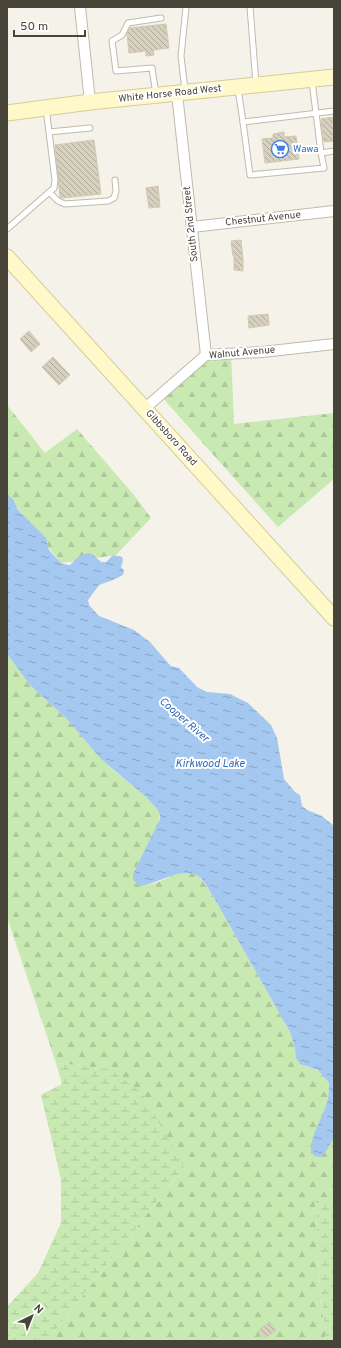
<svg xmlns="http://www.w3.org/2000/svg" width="341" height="1348" font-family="Overpass,sans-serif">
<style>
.forest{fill:url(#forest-firs)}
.wetland{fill:url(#wetland-marsh)}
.water{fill:url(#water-ripples)}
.building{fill:url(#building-back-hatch);stroke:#d1c9b1}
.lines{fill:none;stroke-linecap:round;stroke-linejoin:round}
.lane-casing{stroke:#c0bcab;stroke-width:7}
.street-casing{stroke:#c0bcab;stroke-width:12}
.secondary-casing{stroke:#d5cd99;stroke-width:17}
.lane{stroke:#fff;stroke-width:5}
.street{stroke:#fff;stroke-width:10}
.secondary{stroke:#fff9c9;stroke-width:15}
.labels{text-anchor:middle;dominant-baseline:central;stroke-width:4;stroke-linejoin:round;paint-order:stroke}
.street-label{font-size:10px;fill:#484437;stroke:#fff}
.shop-label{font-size:10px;fill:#366cbe;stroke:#fff;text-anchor:start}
.water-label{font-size:11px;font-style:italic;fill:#2f6ab5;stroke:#fff}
</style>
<defs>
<pattern id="forest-firs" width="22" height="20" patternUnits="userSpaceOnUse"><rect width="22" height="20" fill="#c8e9b2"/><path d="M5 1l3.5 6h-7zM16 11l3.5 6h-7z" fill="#adc99a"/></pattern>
<pattern id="wetland-marsh" width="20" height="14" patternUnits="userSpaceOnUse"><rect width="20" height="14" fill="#c8e9b2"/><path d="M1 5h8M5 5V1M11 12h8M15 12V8" fill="none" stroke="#adc99a"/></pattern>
<pattern id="water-ripples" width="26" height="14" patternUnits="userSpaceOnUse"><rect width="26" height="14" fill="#a5c8f1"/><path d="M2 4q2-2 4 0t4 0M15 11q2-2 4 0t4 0" fill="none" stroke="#88a4c4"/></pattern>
<pattern id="building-back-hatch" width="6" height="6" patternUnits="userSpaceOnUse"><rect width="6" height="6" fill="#d6d0be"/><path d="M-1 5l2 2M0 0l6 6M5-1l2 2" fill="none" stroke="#b0aa9b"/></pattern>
</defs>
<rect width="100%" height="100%" fill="#f4f2e9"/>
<g class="forest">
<polygon points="231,352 234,424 334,413 334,479 278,527 160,395 202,359"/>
<polygon points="7,405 45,453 77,429 134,495 151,518 116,555 61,563 7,495"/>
<path d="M7 654 30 685 67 719 111 768 146 797 157 809 160 815 158 825 133 874 137 883C153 893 179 864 197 875 204 880 209 891 214 898L290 1032 295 1048 296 1058 305 1066 318 1070 329 1083V1094L326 1106 334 1135V1208L315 1195 320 1288 326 1341H47L184 1167 110 1069 56 1063 7 917Z"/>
</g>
<g class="wetland">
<polygon points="56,1063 110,1069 143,1094 184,1167 47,1341 7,1341 7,1307 38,1273 61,1223 61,1179 41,1095 62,1084"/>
<polygon points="315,1194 334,1208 334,1341 326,1341 320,1288"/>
</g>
<path class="water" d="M7 494 13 499 18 510 46 538 49 550 61 563 68 565H70L78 557 88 553 92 554 101 562H106L113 555 122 557 123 560 121 567 124 570 123 575 113 580 99 585 88 600 89 605 99 616 134 630 150 642 168 663 171 666 179 668 197 687 207 692 230 694 248 703 271 725 277 738 284 779 295 792 300 795 302 806 307 810 322 816 334 826V1138L326 1151 320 1157 315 1156 311 1153C310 1134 322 1121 326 1105 329 1097 329 1090 329 1083L318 1070 300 1064 296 1058 295 1048 290 1032 214 898C209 891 205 880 198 876 184 866 156 884 141 886L133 880V874L160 819V815L157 809 146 797 101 759 67 719 30 685 7 654Z"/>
<g class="building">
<polygon points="166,24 169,48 153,50 154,55 146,56 146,51 129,53 127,34 130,28"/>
<polygon points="334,117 334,141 324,142 321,119"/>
<polygon points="284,132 284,137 296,136 299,159 265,163 262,139 273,138 273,134"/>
<polygon points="94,140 101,194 62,198 60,198 55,145"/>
<polygon points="158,186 160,207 149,208 146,188"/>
<polygon points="241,240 243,259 243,271 234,270 234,256 233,256 231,241"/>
<polygon points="268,314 269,325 249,328 248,316"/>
<polygon points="29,331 40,344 31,352 20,339"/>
<polygon points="53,357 70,375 59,385 42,367"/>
<polygon points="270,1322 276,1330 265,1338 259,1330"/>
</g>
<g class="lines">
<g class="lane-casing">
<g id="lane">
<polyline points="250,7 256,84"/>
<polyline points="312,81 321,153"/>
<polyline points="238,89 243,122 334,111"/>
<polyline points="185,90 181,56 186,7"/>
<polyline points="156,95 152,68 116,71 112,41 122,35 128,23 161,18"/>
<polyline points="243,122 250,175 324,168 321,153 334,151"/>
<polyline points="49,132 90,128"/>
<polyline points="50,193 58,201 65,204 108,201 114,198 116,191 115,180"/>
<polyline points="7,229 54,188 55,180 46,108"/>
</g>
</g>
<g class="street-casing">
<g id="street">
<polyline points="80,7 90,102"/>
<polyline points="177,94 206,355"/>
<polyline points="192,227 334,211"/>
<polyline points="144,409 206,355 262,352 334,344"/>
</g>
</g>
<g class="secondary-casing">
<g id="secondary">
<polyline points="7,113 90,102 334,77"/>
<polyline points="7,257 334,618"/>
</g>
</g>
<use href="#lane" class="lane"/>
<use href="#street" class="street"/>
<use href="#secondary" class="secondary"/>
</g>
<defs>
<g id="supermarket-ring" transform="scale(0.9)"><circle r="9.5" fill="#fff" stroke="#3f7fe0" stroke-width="1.5"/><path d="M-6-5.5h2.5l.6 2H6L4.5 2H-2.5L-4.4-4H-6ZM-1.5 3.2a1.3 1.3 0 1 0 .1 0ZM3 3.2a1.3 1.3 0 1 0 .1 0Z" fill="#3f7fe0"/></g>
</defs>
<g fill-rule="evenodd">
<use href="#supermarket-ring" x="280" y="149"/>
</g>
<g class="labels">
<g class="street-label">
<text transform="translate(170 94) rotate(-6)">White Horse Road West</text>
<text transform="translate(263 219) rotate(-6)">Chestnut Avenue</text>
<text transform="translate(191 224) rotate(-96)">South 2nd Street</text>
<text transform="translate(242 353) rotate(-5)">Walnut Avenue</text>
<text transform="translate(171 438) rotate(48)">Gibbsboro Road</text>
</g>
<g class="shop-label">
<text x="293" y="149">Wawa</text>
</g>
<g class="water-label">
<text transform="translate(184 720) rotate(41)">Cooper River</text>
<text x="210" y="764">Kirkwood Lake</text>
</g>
</g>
<rect width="341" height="1348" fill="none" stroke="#484437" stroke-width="16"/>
<g transform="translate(32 1316) rotate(43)" stroke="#ffffff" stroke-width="3" paint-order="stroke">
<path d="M0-3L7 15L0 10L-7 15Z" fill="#484437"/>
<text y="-6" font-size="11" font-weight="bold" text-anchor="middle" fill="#484437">N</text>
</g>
<path d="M14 30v6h71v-6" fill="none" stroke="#484437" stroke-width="2"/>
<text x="20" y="30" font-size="12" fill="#484437" stroke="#ffffff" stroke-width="3" paint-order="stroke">50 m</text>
</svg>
